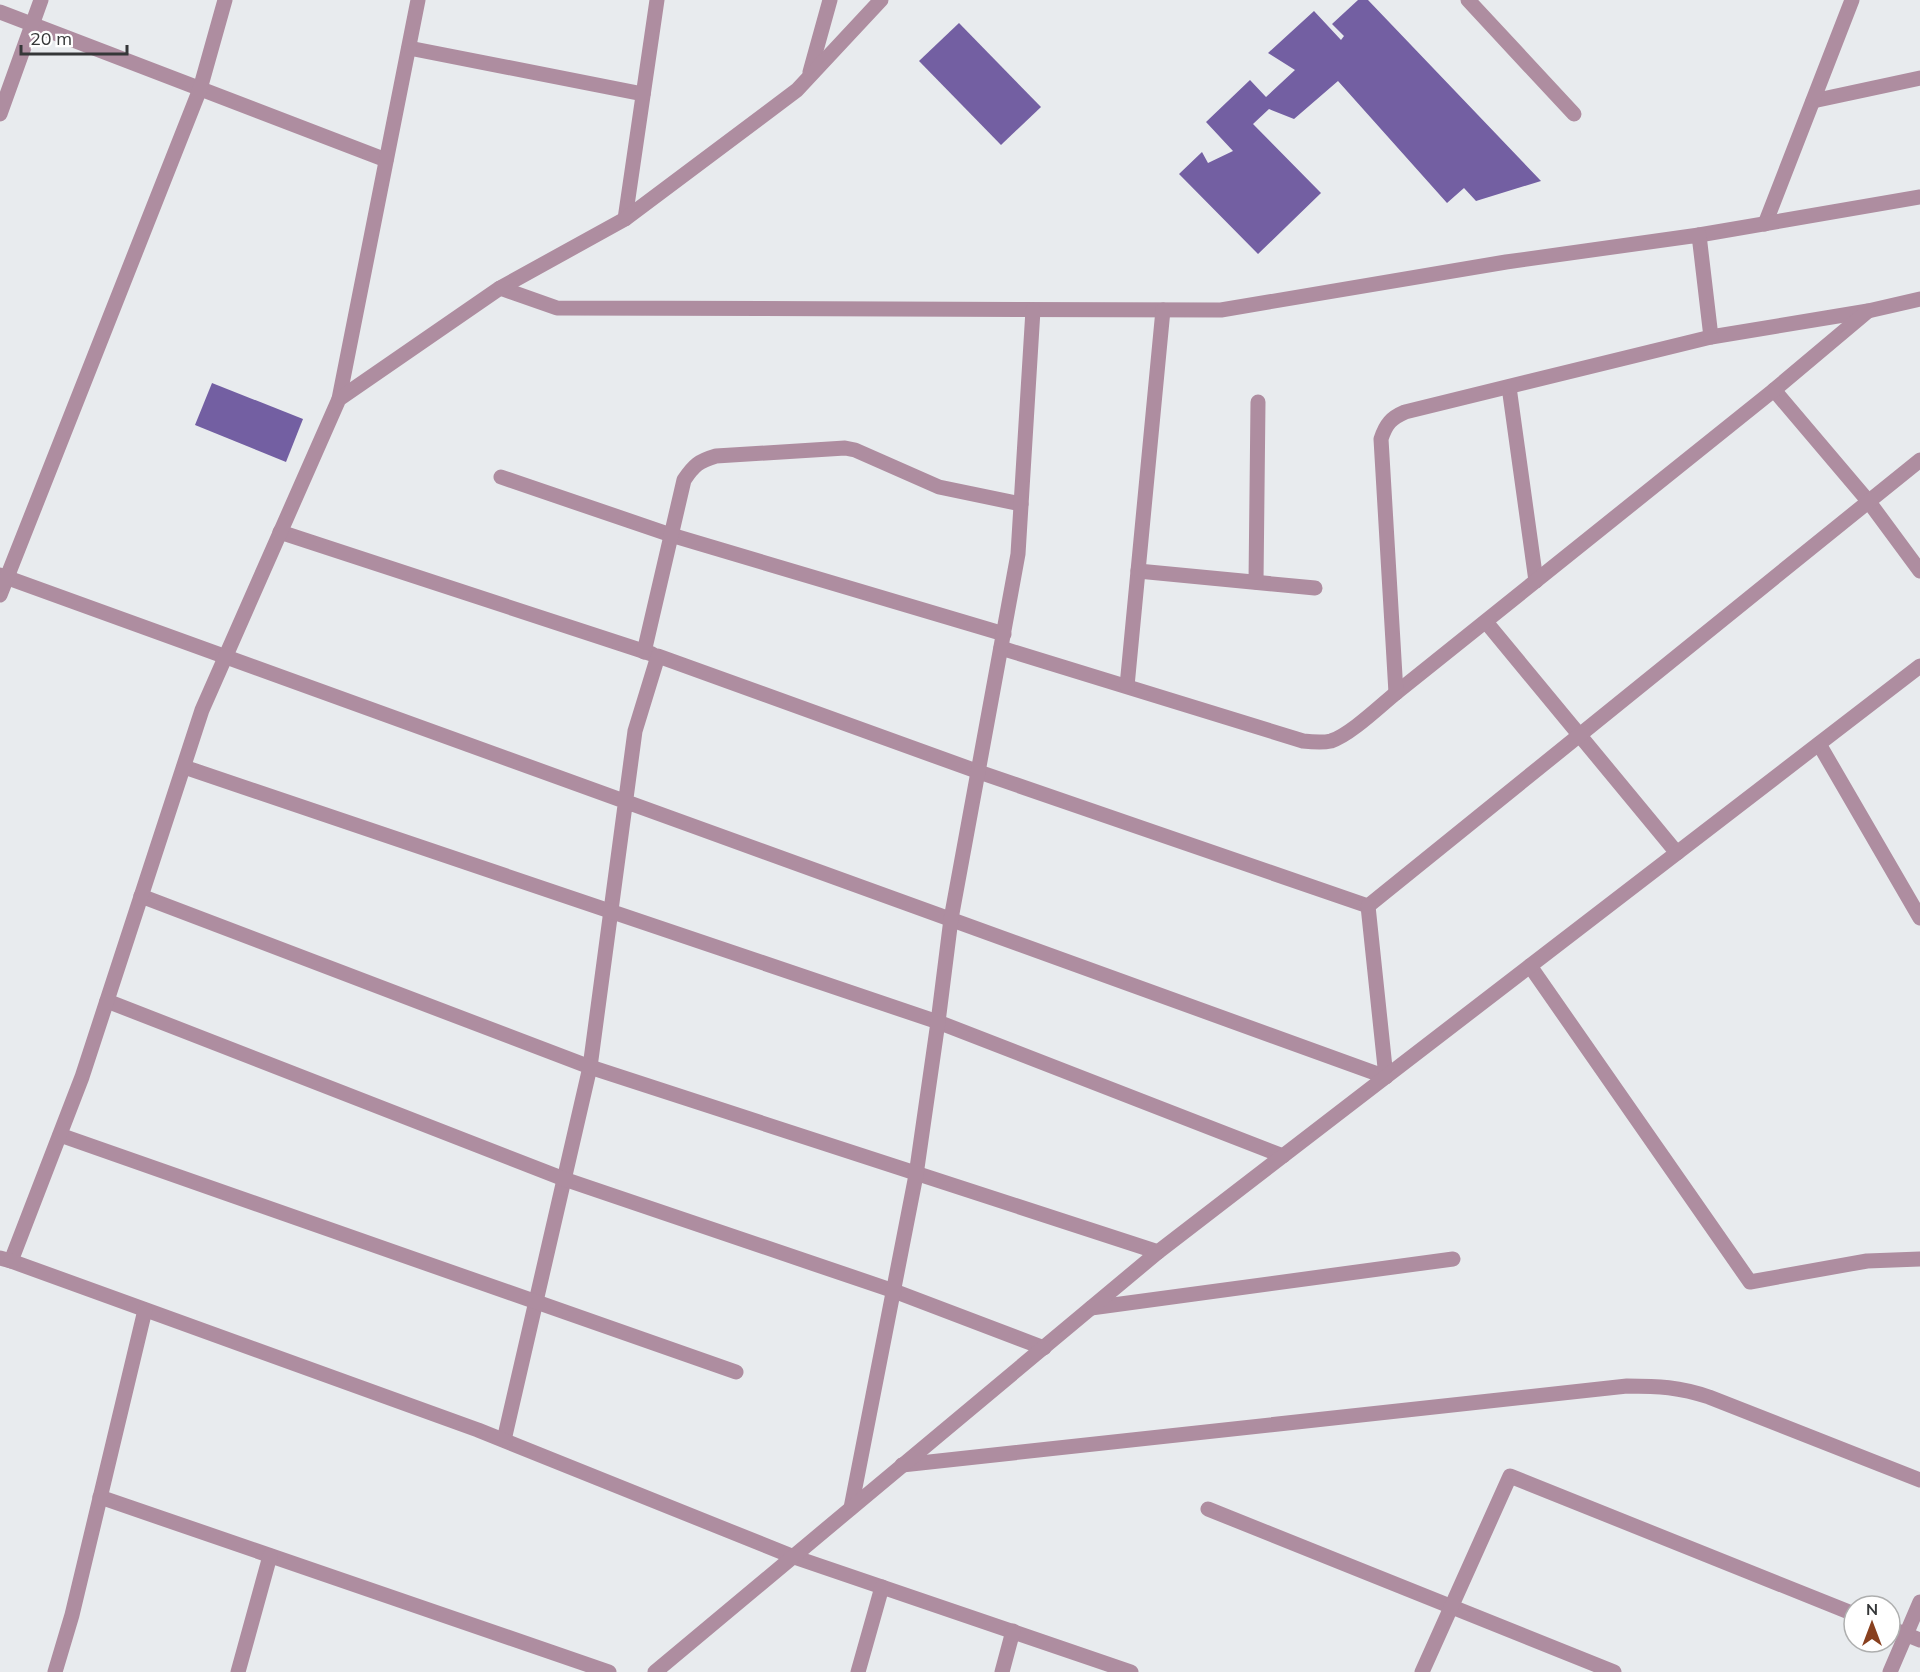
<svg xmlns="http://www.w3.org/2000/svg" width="1920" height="1672" font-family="Mulish,sans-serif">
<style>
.building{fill:#735fa2}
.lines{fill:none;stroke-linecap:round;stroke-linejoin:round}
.minor{stroke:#ae8da0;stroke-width:15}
</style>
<rect width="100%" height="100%" fill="#e8ebee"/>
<g class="building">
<polygon points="1358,0 1368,0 1541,181 1476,201 1464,188 1447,203 1338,81 1294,119 1269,109 1253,124 1321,193 1258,254 1179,174 1202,152 1208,163 1233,151 1206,122 1250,80 1266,97 1295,70 1268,53 1314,11 1341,40 1344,36 1332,24"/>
<polygon points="959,23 1041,107 1001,145 919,61"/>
<polygon points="212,383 303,419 286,462 195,425"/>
</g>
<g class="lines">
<g class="minor">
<polyline points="1468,0 1574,114"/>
<polyline points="0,12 386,160"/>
<polyline points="409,48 643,94"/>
<polyline points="810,72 830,0"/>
<polyline points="1813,101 1920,78"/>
<polyline points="0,114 41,0"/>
<polyline points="625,219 657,0"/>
<polyline points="1765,224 1852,0"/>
<polyline points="1699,235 1920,197"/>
<polyline points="500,288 557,308 1221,310 1506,262 1699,235 1711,337 1868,311 1920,299"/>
<polyline points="1509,387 1536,581"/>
<polyline points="1774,390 1869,502 1920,571"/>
<polyline points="339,399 418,0"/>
<polyline points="501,477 671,535 1004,634"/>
<polyline points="280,532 652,654"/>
<polyline points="1138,571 1315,588"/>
<path d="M0 575C462 743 924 909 1386 1077L1368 906 979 772 658 656 635 731 590 1067 504 1440"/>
<polyline points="1256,582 1258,402"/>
<polyline points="0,595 200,89 225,0"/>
<polyline points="1486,622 1677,853"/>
<path d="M1001 648 1303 741C1312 742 1322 743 1331 741 1350 735 1380 706 1396 693L1774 390 1868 311"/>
<path d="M644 652 684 480C694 465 699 461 716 456L845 448 855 450 939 487 1021 504"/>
<polyline points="1127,686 1163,310"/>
<path d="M1396 693 1381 439C1386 424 1391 418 1405 412L1711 337"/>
<polyline points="1819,744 1920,918"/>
<polyline points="184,767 938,1022 1283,1156"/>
<polyline points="141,896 590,1067 1158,1252"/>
<polyline points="1368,906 1920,460"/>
<polyline points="1530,966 1750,1282 1867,1261 1920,1259"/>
<polyline points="107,1001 564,1179 894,1291 1044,1348"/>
<polyline points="60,1135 736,1372"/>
<polyline points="0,1258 11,1261 82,1077 202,710 339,399 500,288 625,219 797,90 881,0"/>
<polyline points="11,1261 478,1430 794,1557 1131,1672"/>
<polyline points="1091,1308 1453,1259"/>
<path d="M902 1465 1627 1386C1659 1386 1679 1387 1709 1397L1920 1480"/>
<polyline points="100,1497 609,1672"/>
<polyline points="851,1508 916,1175 938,1022 951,919 1018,554 1033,310"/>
<polyline points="1208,1509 1614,1672"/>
<polyline points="1890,1628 1920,1640"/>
<polyline points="55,1672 72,1615 145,1310"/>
<polyline points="238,1672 270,1556"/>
<polyline points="655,1672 1158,1252 1920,666"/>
<polyline points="858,1672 882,1587"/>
<polyline points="1002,1672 1013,1631"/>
<polyline points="1422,1672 1510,1476 1854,1614"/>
<polyline points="1890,1672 1920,1602"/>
</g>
</g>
<g transform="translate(1872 1624)"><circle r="28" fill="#ffffff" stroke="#aeafaf" stroke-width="1.5"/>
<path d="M0-4.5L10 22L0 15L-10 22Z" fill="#88401f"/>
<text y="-9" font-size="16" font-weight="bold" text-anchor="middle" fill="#353738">N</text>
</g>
<path d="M21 45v9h106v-9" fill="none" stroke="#353738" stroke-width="3"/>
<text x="30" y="45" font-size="18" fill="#353738" stroke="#ffffff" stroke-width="4.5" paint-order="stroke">20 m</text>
</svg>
